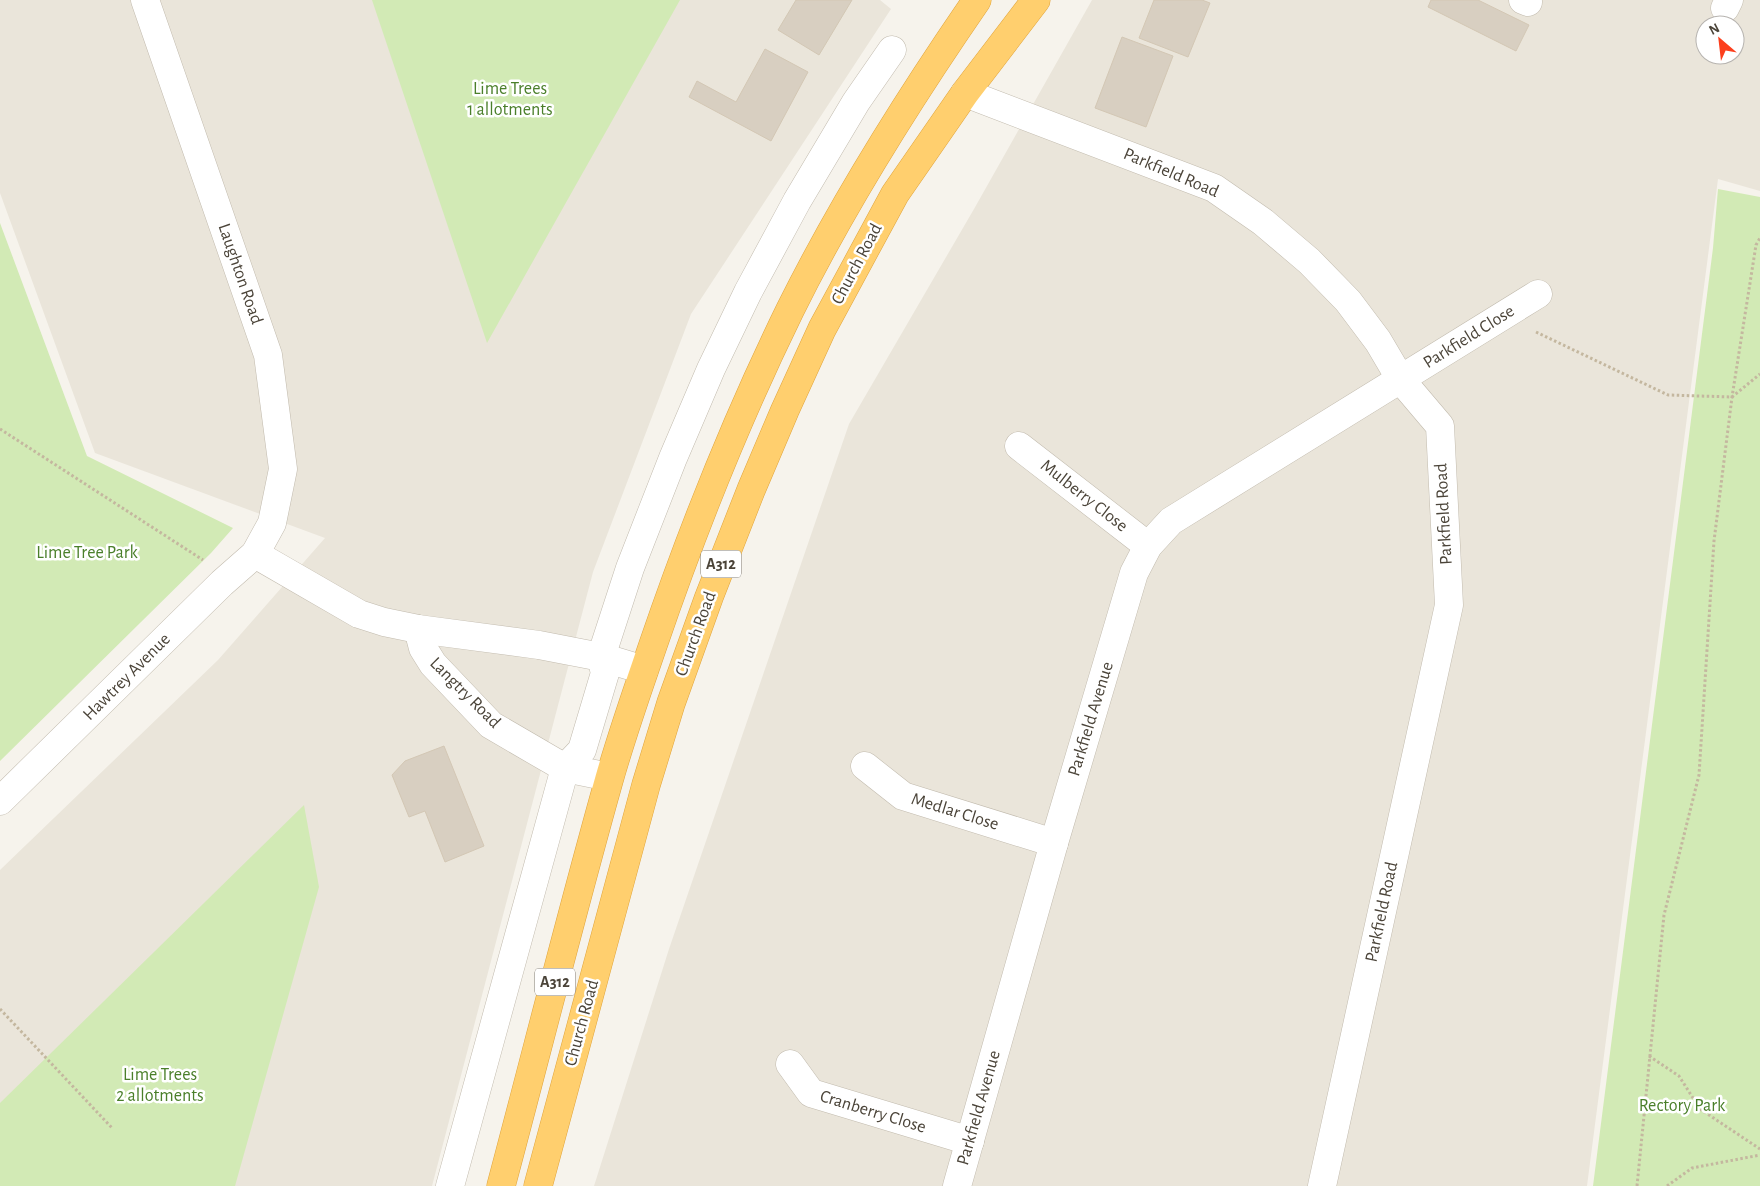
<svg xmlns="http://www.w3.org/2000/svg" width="1760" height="1186" font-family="'Alegreya Sans',sans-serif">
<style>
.residential{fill:#eae5da;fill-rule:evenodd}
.green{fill:#d2eab5}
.building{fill:#d8cfc1;stroke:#d3c7b4}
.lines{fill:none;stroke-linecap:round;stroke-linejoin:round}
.minor-casing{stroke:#c2bbae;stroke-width:29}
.highway-casing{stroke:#e0a43c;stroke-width:29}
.path{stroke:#c4b79f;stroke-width:3;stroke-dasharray:2.5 2.5;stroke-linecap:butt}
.minor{stroke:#fff;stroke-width:28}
.highway{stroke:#ffcf6e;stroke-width:28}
.labels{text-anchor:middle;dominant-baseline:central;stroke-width:5;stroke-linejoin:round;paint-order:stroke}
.shield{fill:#fff;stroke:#817c74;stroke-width:1}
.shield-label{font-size:16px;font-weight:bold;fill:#4b4439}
.park-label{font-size:18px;fill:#4a7f2a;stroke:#fff}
.street-label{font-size:18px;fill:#4b4439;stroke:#fff}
</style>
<rect width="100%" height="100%" fill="#f6f3ec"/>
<g class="residential">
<polygon points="0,0 880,0 891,9 691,314 593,572 432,1186 0,1186 0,870 218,660 325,538 95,453 0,193"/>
<path d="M1092 0H1760V191L1718 179 1587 1186H594L669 949 849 424 974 209ZM1705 25H1735V55H1705Z"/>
</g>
<g class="green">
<polygon points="372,0 680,0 487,343"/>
<polygon points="1718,189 1760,197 1760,1186 1593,1186 1713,248"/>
<polygon points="0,223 87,456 233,528 211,553 0,761"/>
<polygon points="304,805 319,887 235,1186 0,1186 0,1103"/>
</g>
<g class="building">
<polygon points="796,0 852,0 819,55 778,30"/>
<polygon points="1154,0 1202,0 1210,3 1188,57 1139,38"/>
<polygon points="1431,0 1478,0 1529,25 1516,51 1428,7"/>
<polygon points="1122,37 1173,56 1146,127 1095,108"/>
<polygon points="765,49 808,72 771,141 689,97 697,81 736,102"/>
<polygon points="444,746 484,846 445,862 425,811 409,817 392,775 405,761"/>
</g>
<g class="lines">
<g class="minor-casing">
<g id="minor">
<polyline points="1523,0 1528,2"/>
<polyline points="1725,8 1729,0"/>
<polyline points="965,93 1214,188 1263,222 1309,261 1348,301 1378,341 1401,380 1440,426 1449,605 1322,1186"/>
<polyline points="1019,446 1148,546"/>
<polyline points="255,554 359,614 384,622 418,629 539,645 601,657 644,670"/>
<polyline points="418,629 423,648 433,664 491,725 565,768 609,777"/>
<polyline points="865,766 903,796 1054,843"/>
<polyline points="0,801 222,583 255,554 272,523 283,469 268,355 145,0"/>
<polyline points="790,1064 811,1093 970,1141"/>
<polyline points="450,1186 565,768 582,750 605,673 601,657 630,568 673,458 711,369 748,292 797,201 856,102 892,50"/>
<polyline points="957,1186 1054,843 1134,573 1148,546 1171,521 1538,294"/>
</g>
</g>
<g class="highway-casing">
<g id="highway">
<path d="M501 1186C537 1051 571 915 609 780 622 734 638 689 653 645 692 531 737 418 790 310 844 201 908 100 977 0"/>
<polyline points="538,1186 646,785 671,703 709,597 751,490 785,410 822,329 895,194 965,93 1036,0"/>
</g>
</g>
<g class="path">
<polyline points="1536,332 1668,395 1732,397 1760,374"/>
<polyline points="0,429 203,560"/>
<polyline points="0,1009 113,1129"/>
<polyline points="1649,1056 1679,1076 1700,1109 1760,1149"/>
<polyline points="1637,1186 1664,915 1699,775 1714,541 1732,397 1756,245 1760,238"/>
<polyline points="1667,1186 1692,1168 1760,1155"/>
</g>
<use href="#minor" class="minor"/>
<use href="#highway" class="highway"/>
</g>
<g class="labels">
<g class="shield">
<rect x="701" y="550.5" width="40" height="27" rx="4"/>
<rect x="535" y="968.5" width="40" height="27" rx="4"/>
</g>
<g class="shield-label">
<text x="721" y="564">A312</text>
<text x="555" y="982">A312</text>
</g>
<g class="park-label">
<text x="510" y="89">Lime Trees<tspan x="510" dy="21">1 allotments</tspan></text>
<text x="87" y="553">Lime Tree Park</text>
<text x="160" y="1075">Lime Trees<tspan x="160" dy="21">2 allotments</tspan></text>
<text x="1682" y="1106">Rectory Park</text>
</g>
<g class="street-label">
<text transform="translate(1171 173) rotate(23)">Parkfield Road</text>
<text transform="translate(857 264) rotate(-62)">Church Road</text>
<text transform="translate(240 274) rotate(71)">Laughton Road</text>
<text transform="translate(1469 337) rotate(-32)">Parkfield Close</text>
<text transform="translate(1084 496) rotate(38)">Mulberry Close</text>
<text transform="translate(1444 514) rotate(-93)">Parkfield Road</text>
<text transform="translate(696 634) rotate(-70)">Church Road</text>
<text transform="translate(127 677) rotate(-45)">Hawtrey Avenue</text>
<text transform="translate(465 693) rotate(45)">Langtry Road</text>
<text transform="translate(1091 719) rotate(-73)">Parkfield Avenue</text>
<text transform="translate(955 812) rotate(17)">Medlar Close</text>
<text transform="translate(1382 912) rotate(-78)">Parkfield Road</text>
<text transform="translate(582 1023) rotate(-75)">Church Road</text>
<text transform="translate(979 1108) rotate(-74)">Parkfield Avenue</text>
<text transform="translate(873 1112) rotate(17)">Cranberry Close</text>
</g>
</g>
<g transform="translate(1720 40) rotate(332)"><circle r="24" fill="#ffffff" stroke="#b7b4b0"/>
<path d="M0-4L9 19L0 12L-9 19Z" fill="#fc3f1d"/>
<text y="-8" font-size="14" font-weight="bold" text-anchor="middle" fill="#4b4439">N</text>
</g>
</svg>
